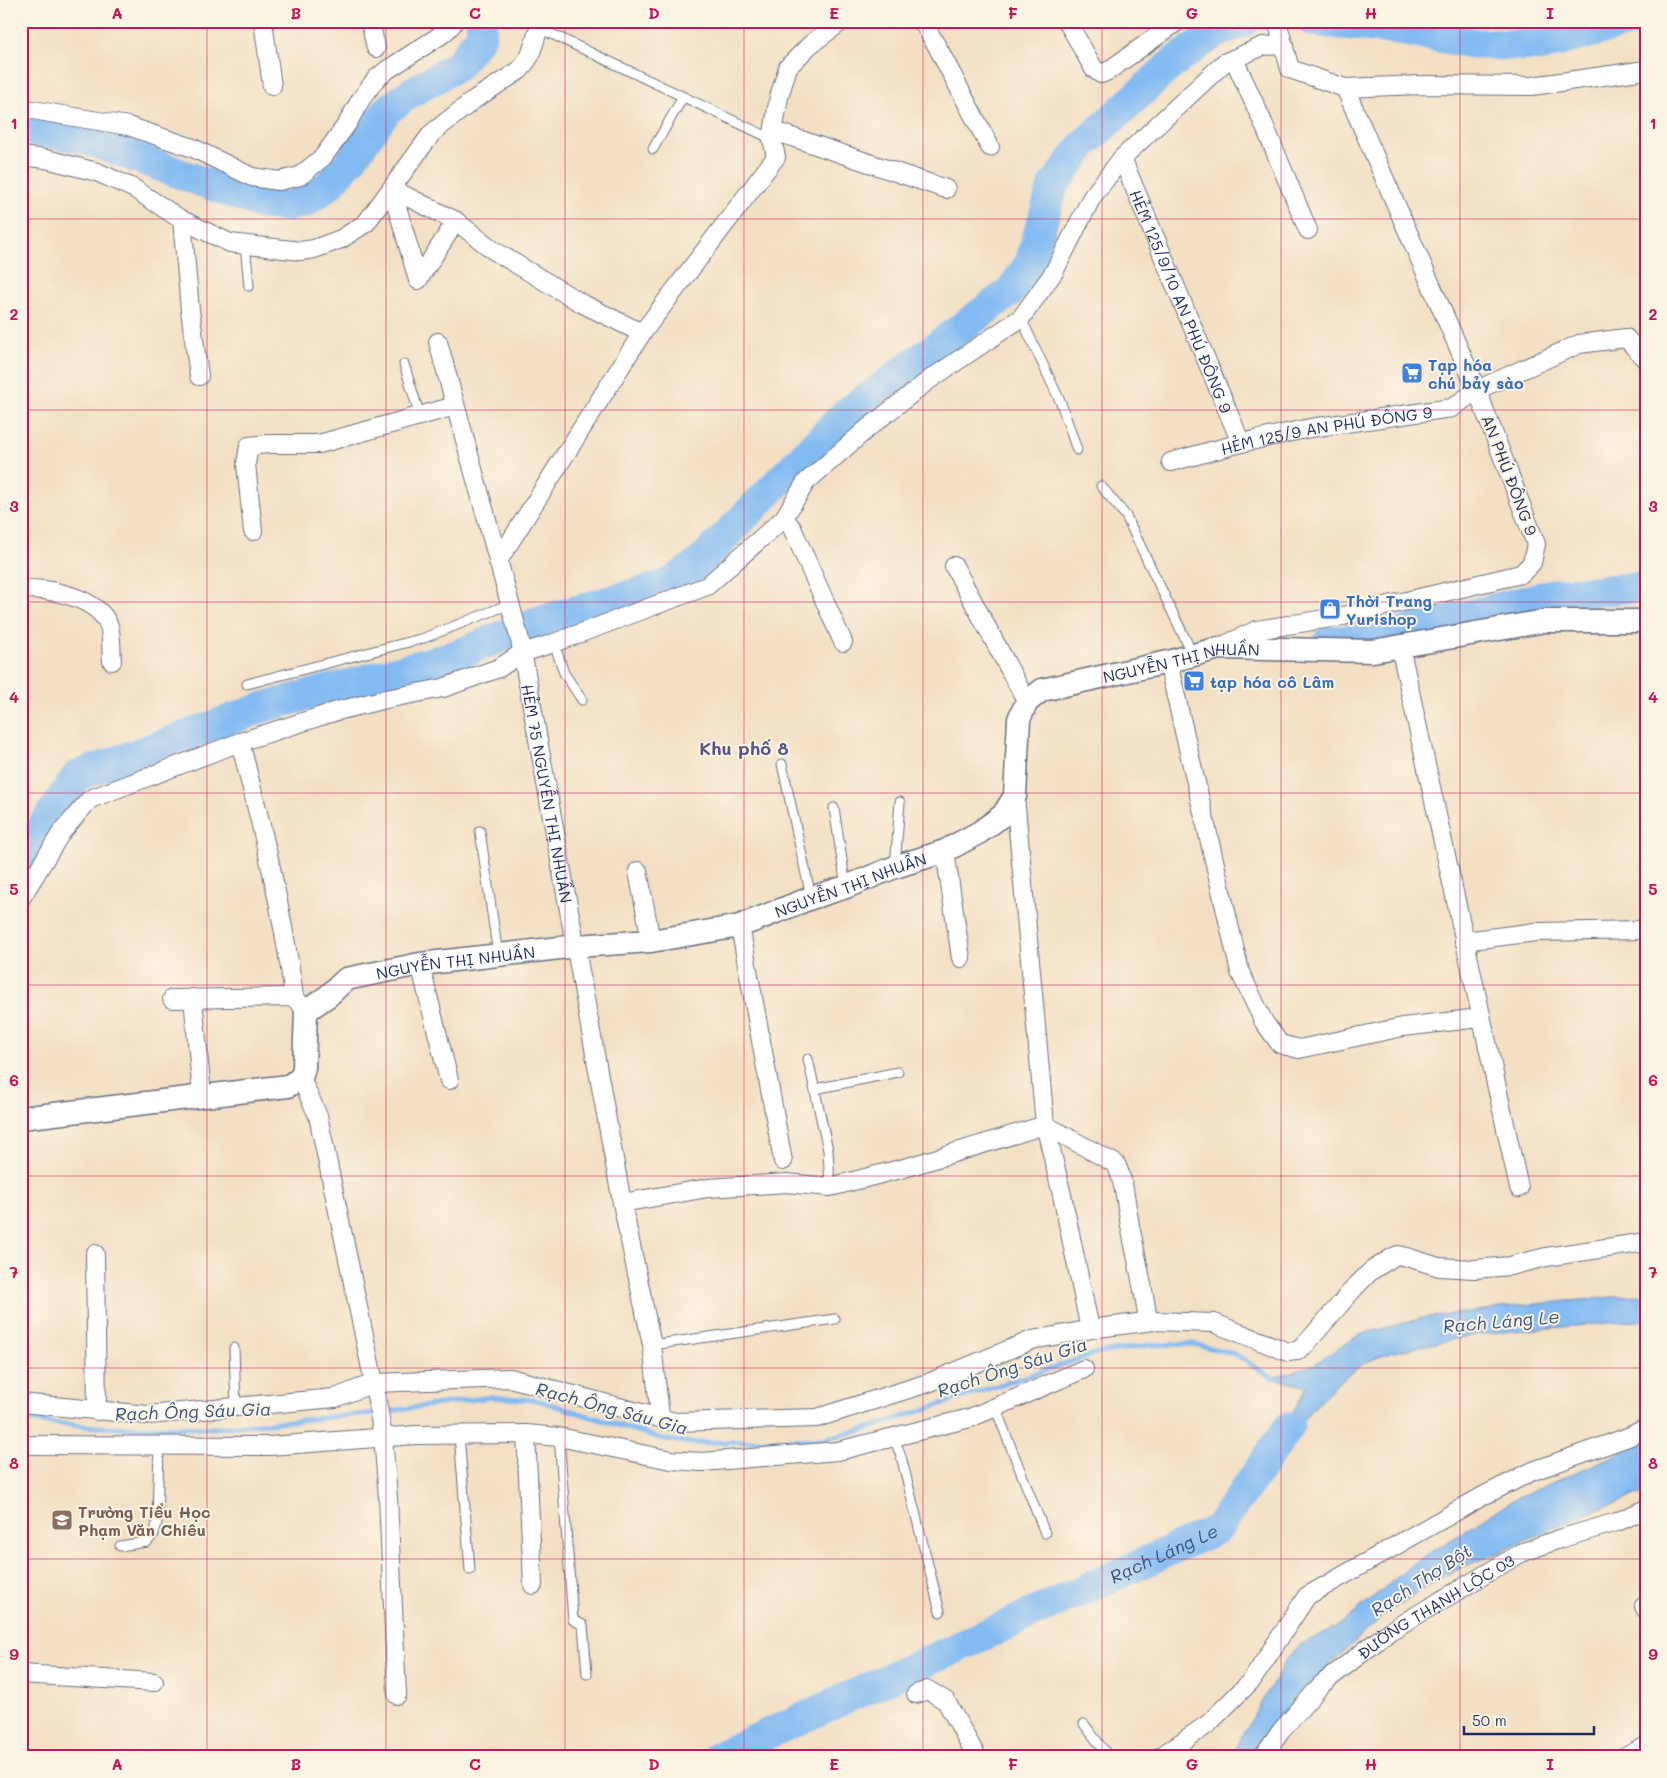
<svg xmlns="http://www.w3.org/2000/svg" width="1667" height="1778" font-family="Mali,sans-serif">
<style>
.water{fill:#82baf2;stroke:#4e74a8}
.lines{fill:none;stroke-linecap:round;stroke-linejoin:round}
.stream{stroke:#82baf2;stroke-width:5}
.river{stroke:#82baf2;stroke-width:31}
.service-casing{stroke:#676d81;stroke-width:11}
.minor-casing{stroke:#676d81;stroke-width:20}
.tertiary-casing{stroke:#676d81;stroke-width:25}
.service{stroke:#fff;stroke-width:9}
.minor{stroke:#fff;stroke-width:18}
.tertiary{stroke:#fff;stroke-width:22}
.grid{fill:none;stroke:#c2185b;stroke-width:1;stroke-opacity:0.55}
.labels{text-anchor:middle;dominant-baseline:central;stroke-width:4;stroke-linejoin:round;paint-order:stroke}
.street-label{font-size:16px;fill:#1b2f5e;stroke:#fcf5e5}
.shop-label{font-size:16px;font-weight:bold;fill:#366cbe;stroke:#fcf5e5;text-anchor:start}
.education-label{font-size:16px;font-weight:bold;fill:#785e54;stroke:#fcf5e5;text-anchor:start}
.neighbourhood-label{font-size:18px;font-weight:bold;fill:#575587;stroke:#fcf5e5}
.water-label{font-size:18px;font-style:italic;fill:#355283;stroke:#fcf5e5}
.neatline{fill:none;stroke:#c2185b;stroke-width:2}
.grid-label{font-size:16px;text-anchor:middle;font-weight:bold;fill:#c2185b}
</style>
<rect width="100%" height="100%" fill="#fcf5e5"/>
<filter id="ink" filterUnits="userSpaceOnUse"><feTurbulence type="fractalNoise" baseFrequency=".02" numOctaves="2"/><feDisplacementMap in="SourceGraphic" scale="10" xChannelSelector="R" yChannelSelector="G"/><feConvolveMatrix kernelMatrix="1 2 1 2 8 2 1 2 1" color-interpolation-filters="sRGB"/></filter>
<filter id="wash" filterUnits="userSpaceOnUse"><feTurbulence type="fractalNoise" baseFrequency=".0096" numOctaves="4" result="noise"/><feDisplacementMap in="SourceGraphic" scale="20" xChannelSelector="R" yChannelSelector="G"/><feGaussianBlur stdDeviation="1.12" result="paint"/><feColorMatrix in="noise" values="0 0 0 0 0 0 0 0 0 0 0 0 0 0 0 0 0 1.4 0 .05"/><feComposite in="paint" operator="in"/></filter>
<g filter="url(#wash)">
<rect width="100%" height="100%" fill="#f3dfc3"/>
<g class="water">
<polygon points="1646,1294 1646,1320 1479,1334 1390,1353 1366,1362 1337,1383 1265,1461 1307,1387 1272,1378 1313,1365 1359,1335 1427,1317 1525,1305"/>
<polygon points="1646,1441 1646,1492 1582,1516 1444,1576 1386,1613 1326,1668 1261,1757 1230,1757 1286,1660 1300,1645 1338,1626 1416,1562 1520,1496 1571,1475"/>
</g>
<g class="lines">
<g class="stream">
<polyline points="383,1412 491,1397 537,1400 663,1439 692,1443 822,1439 866,1429 1094,1354 1149,1345 1194,1344 1235,1354 1272,1378 1277,1378"/>
<polyline points="21,1420 97,1427 215,1428 375,1413"/>
</g>
<g class="river">
<polyline points="1312,21 1394,29 1477,44 1542,46 1632,21"/>
<polyline points="21,129 86,139 262,204 288,206 306,202 330,184 351,160 387,110 412,92 457,66 481,36 482,21"/>
<polyline points="1329,641 1370,640 1553,594 1646,587"/>
<polyline points="21,859 77,776 264,707 457,655 534,623 669,584 699,563 844,415 1011,291 1030,263 1053,186 1084,144 1174,62 1215,33 1245,21"/>
<path id="s1" d="M717 1757 1217 1529 1289 1427"/>
</g>
</g>
</g>
<g filter="url(#ink)">
<g class="lines">
<g class="service-casing">
<g id="service">
<polyline points="539,28 772,139"/>
<polyline points="653,149 683,97"/>
<polyline points="245,244 249,286"/>
<polyline points="1021,318 1061,403 1077,450"/>
<polyline points="404,364 420,416"/>
<polyline points="1101,486 1126,516 1193,655"/>
<polyline points="554,643 564,673 582,700"/>
<polyline points="247,684 424,638 510,604"/>
<polyline points="782,764 811,897"/>
<polyline points="834,808 846,887"/>
<polyline points="480,831 498,955"/>
<polyline points="895,867 900,802"/>
<polyline points="808,1059 828,1150 830,1187"/>
<polyline points="815,1089 898,1072"/>
<polyline points="652,1345 835,1319"/>
<polyline points="234,1348 236,1408"/>
<polyline points="995,1407 1045,1533"/>
<polyline points="459,1435 470,1570"/>
<polyline points="559,1437 573,1620 583,1625 587,1674"/>
<polyline points="894,1437 902,1460 940,1612"/>
<polyline points="120,1546 147,1542 154,1534 157,1523 159,1445"/>
<polyline points="1084,1724 1109,1757"/>
</g>
</g>
<g class="minor-casing">
<g id="minor">
<polyline points="263,21 272,86"/>
<polyline points="370,21 376,48"/>
<polyline points="922,21 938,48 990,147"/>
<polyline points="1067,21 1094,69 1101,74 1108,71 1178,21"/>
<polyline points="1277,21 1290,69 1345,88 1420,85 1532,86 1646,70"/>
<polyline points="1234,59 1262,120 1308,230"/>
<polyline points="21,108 128,126 193,148 252,177 279,181 300,176 323,157 347,124 361,99 376,79 387,70 444,33 451,26 454,21"/>
<polyline points="774,131 946,189"/>
<polyline points="21,156 46,159 97,172 133,188 182,220 230,243 301,251 314,249 341,239 366,223 432,133 475,99 520,70 530,56 539,28 538,21"/>
<path id="s2" d="M1122 158 1241 443"/>
<polyline points="392,189 456,221 493,250 581,303 642,333"/>
<polyline points="392,189 418,280"/>
<polyline points="182,220 190,310 199,376"/>
<polyline points="418,280 456,221"/>
<path id="s3" d="M438 342 520 640 622 1203 652 1345 660 1416"/>
<path id="s4" d="M1171 462 1241 443 1310 428 1452 408 1477 390 1579 344 1626 338 1646 360"/>
<polyline points="784,518 792,528 843,642"/>
<polyline points="253,531 246,464 249,446 268,444 319,444 455,406"/>
<polyline points="498,561 642,333 776,157 772,139 779,97 788,67 811,44 842,21"/>
<polyline points="954,566 1027,702"/>
<path d="M21 590C47 586 99 598 109 626 112 636 111 650 112 661"/>
<polyline points="1400,646 1519,1188"/>
<polyline points="1220,647 1257,630 1343,616 1521,574 1532,563 1536,544 1477,390 1345,88"/>
<polyline points="1168,662 1240,972 1264,1022 1280,1044 1299,1049 1403,1027 1480,1018"/>
<polyline points="1015,796 1045,1125 1062,1195 1090,1329"/>
<polyline points="945,851 961,958"/>
<polyline points="638,871 651,941"/>
<polyline points="21,898 61,833 90,799 240,742"/>
<polyline points="740,926 783,1161"/>
<polyline points="1464,941 1536,932 1646,930"/>
<polyline points="420,964 449,1080"/>
<path d="M294 997C283 910 262 827 240 742L337 711 386 699 443 688 499 668 522 653 554 643 707 586 784 518 806 482 868 428 929 380 1021 318 1054 272 1092 197 1122 158 1224 63 1263 46 1284 45"/>
<polyline points="193,998 202,1095"/>
<polyline points="172,999 294,997 301,1005"/>
<polyline points="301,1078 318,1116 374,1383 383,1437 388,1497 397,1695"/>
<path d="M622 1203 708 1188 786 1183 830 1187 908 1167 1045 1125 1116 1164C1125 1183 1126 1205 1130 1225 1136 1257 1144 1289 1148 1321"/>
<polyline points="95,1254 97,1411"/>
<polyline points="21,1403 148,1415 335,1398 374,1383 510,1378 675,1422 817,1418 928,1383 1032,1340 1098,1328 1153,1321 1214,1323 1288,1352 1297,1351 1304,1346 1355,1287 1371,1271 1393,1257 1398,1255 1410,1258 1439,1267 1474,1269 1510,1266 1546,1257 1646,1242"/>
<polyline points="526,1434 533,1585"/>
<polyline points="21,1445 270,1446 416,1435 526,1434 559,1437 671,1460 702,1462 838,1451 970,1418 1084,1369"/>
<polyline points="1644,1606 1646,1610"/>
<polyline points="21,1674 154,1682"/>
<polyline points="916,1694 928,1690 946,1701 977,1757"/>
<polyline points="1160,1757 1208,1724 1252,1680 1307,1596 1483,1496 1533,1471 1628,1437 1646,1428"/>
<path id="s5" d="M1263 1757 1281 1731 1322 1684 1390 1631 1521 1553 1559 1539 1617 1522 1646 1509"/>
<polyline points="1625,1757 1646,1746"/>
</g>
</g>
<g class="tertiary-casing">
<g id="tertiary">
<path id="s6" d="M21 1118 288 1086 301 1078 304 1068 306 1011 328 996 346 979 420 964 577 946 651 941 740 926 811 898 846 887 895 867 945 851 980 832 1003 815 1015 796 1019 719 1027 702 1042 690 1168 662 1219 648 1373 651 1545 621H1646"/>
</g>
</g>
<use href="#service" class="service"/>
<use href="#minor" class="minor"/>
<use href="#tertiary" class="tertiary"/>
</g>
</g>
<path class="grid" d="M207 21V1757M386 21V1757M565 21V1757M744 21V1757M923 21V1757M1102 21V1757M1281 21V1757M1460 21V1757M21 219H1646M21 410H1646M21 602H1646M21 793H1646M21 985H1646M21 1176H1646M21 1368H1646M21 1559H1646"/>
<defs>
<g id="supermarket-square" transform="scale(1.125)"><rect x="-9" y="-9" width="18" height="18" rx="4" fill="#3f7fe0" stroke="#fcf5e5"/><path d="M-6-5.5h2.5l.6 2H6L4.5 2H-2.5L-4.4-4H-6ZM-1.5 3.2a1.3 1.3 0 1 0 .1 0ZM3 3.2a1.3 1.3 0 1 0 .1 0Z" fill="#fff"/></g>
<g id="shop-square" transform="scale(1.125)"><rect x="-9" y="-9" width="18" height="18" rx="4" fill="#3f7fe0" stroke="#fcf5e5"/><path d="M-5-2.5h2.3a2.7 3.5 0 0 1 5.4 0H5L5.5 6h-11ZM-1.5-2.5h3a1.5 2.3 0 0 0-3 0Z" fill="#fff"/></g>
<g id="school-square" transform="scale(1.125)"><rect x="-9" y="-9" width="18" height="18" rx="4" fill="#8d6e63" stroke="#fcf5e5"/><path d="M0-5L7-2L0 1L-7-2ZM-4 1L0 2.5L4 1V4Q0 6-4 4Z" fill="#fff"/></g>
</defs>
<g fill-rule="evenodd">
<use href="#supermarket-square" x="1412" y="373"/>
<use href="#shop-square" x="1330" y="609"/>
<use href="#supermarket-square" x="1194" y="681"/>
<use href="#school-square" x="62" y="1520"/>
</g>
<g class="labels">
<g class="street-label">
<text stroke="none"><textPath href="#s2" startOffset="155">HẺM 125/9/10 AN PHÚ ĐÔNG 9</textPath></text>
<text stroke="none"><textPath href="#s4" startOffset="159">HẺM 125/9 AN PHÚ ĐÔNG 9</textPath></text>
<text transform="translate(1510 475) rotate(69)">AN PHÚ ĐÔNG 9</text>
<text stroke="none"><textPath href="#s6" startOffset="1368">NGUYỄN THỊ NHUẦN</textPath></text>
<text stroke="none"><textPath href="#s3" startOffset="465">HẺM 75 NGUYỄN THỊ NHUẦN</textPath></text>
<text stroke="none"><textPath href="#s6" startOffset="919">NGUYỄN THỊ NHUẦN</textPath></text>
<text stroke="none"><textPath href="#s6" startOffset="514">NGUYỄN THỊ NHUẦN</textPath></text>
<text stroke="none"><textPath href="#s5" startOffset="232">ĐƯỜNG THẠNH LỘC 03</textPath></text>
</g>
<g class="shop-label">
<text x="1428" y="364">Tạp hóa<tspan x="1428" dy="18">chú bảy sào</tspan></text>
<text x="1346" y="600">Thời Trang<tspan x="1346" dy="18">Yurishop</tspan></text>
<text x="1210" y="681">tạp hóa cô Lâm</text>
</g>
<g class="education-label">
<text x="78" y="1511">Trường Tiểu Học<tspan x="78" dy="18">Phạm Văn Chiêu</tspan></text>
</g>
<g class="neighbourhood-label">
<text x="744" y="748">Khu phố 8</text>
</g>
<g class="water-label">
<text transform="translate(1501 1321) rotate(-5)">Rạch Láng Le</text>
<text transform="translate(1012 1367) rotate(-18)">Rạch Ông Sáu Gia</text>
<text transform="translate(612 1408) rotate(15)">Rạch Ông Sáu Gia</text>
<text transform="translate(193 1411) rotate(-2)">Rạch Ông Sáu Gia</text>
<text stroke="none"><textPath href="#s1" startOffset="491">Rạch Láng Le</textPath></text>
<text transform="translate(1421 1580) rotate(-33)">Rạch Thợ Bột</text>
</g>
</g>
<rect width="1667" height="1778" fill="none" stroke="#fcf5e5" stroke-width="55"/>
<path d="M1464 1726v8h130v-8" fill="none" stroke="#1b2f5e" stroke-width="2.5"/>
<text x="1472" y="1726" font-size="15" fill="#1b2f5e" stroke="#fcf5e5" stroke-width="4" paint-order="stroke">50 m</text>
<rect x="28" y="28" width="1612" height="1722" class="neatline"/>
<g class="grid-label">
<text x="117" y="19">A</text>
<text x="296" y="19">B</text>
<text x="475" y="19">C</text>
<text x="654" y="19">D</text>
<text x="834" y="19">E</text>
<text x="1013" y="19">F</text>
<text x="1192" y="19">G</text>
<text x="1371" y="19">H</text>
<text x="1550" y="19">I</text>
<text x="14" y="129">1</text>
<text x="1653" y="129">1</text>
<text x="14" y="320">2</text>
<text x="1653" y="320">2</text>
<text x="14" y="512">3</text>
<text x="1653" y="512">3</text>
<text x="14" y="703">4</text>
<text x="1653" y="703">4</text>
<text x="14" y="895">5</text>
<text x="1653" y="895">5</text>
<text x="14" y="1086">6</text>
<text x="1653" y="1086">6</text>
<text x="14" y="1278">7</text>
<text x="1653" y="1278">7</text>
<text x="14" y="1469">8</text>
<text x="1653" y="1469">8</text>
<text x="14" y="1660">9</text>
<text x="1653" y="1660">9</text>
<text x="117" y="1770">A</text>
<text x="296" y="1770">B</text>
<text x="475" y="1770">C</text>
<text x="654" y="1770">D</text>
<text x="834" y="1770">E</text>
<text x="1013" y="1770">F</text>
<text x="1192" y="1770">G</text>
<text x="1371" y="1770">H</text>
<text x="1550" y="1770">I</text>
</g>
</svg>
